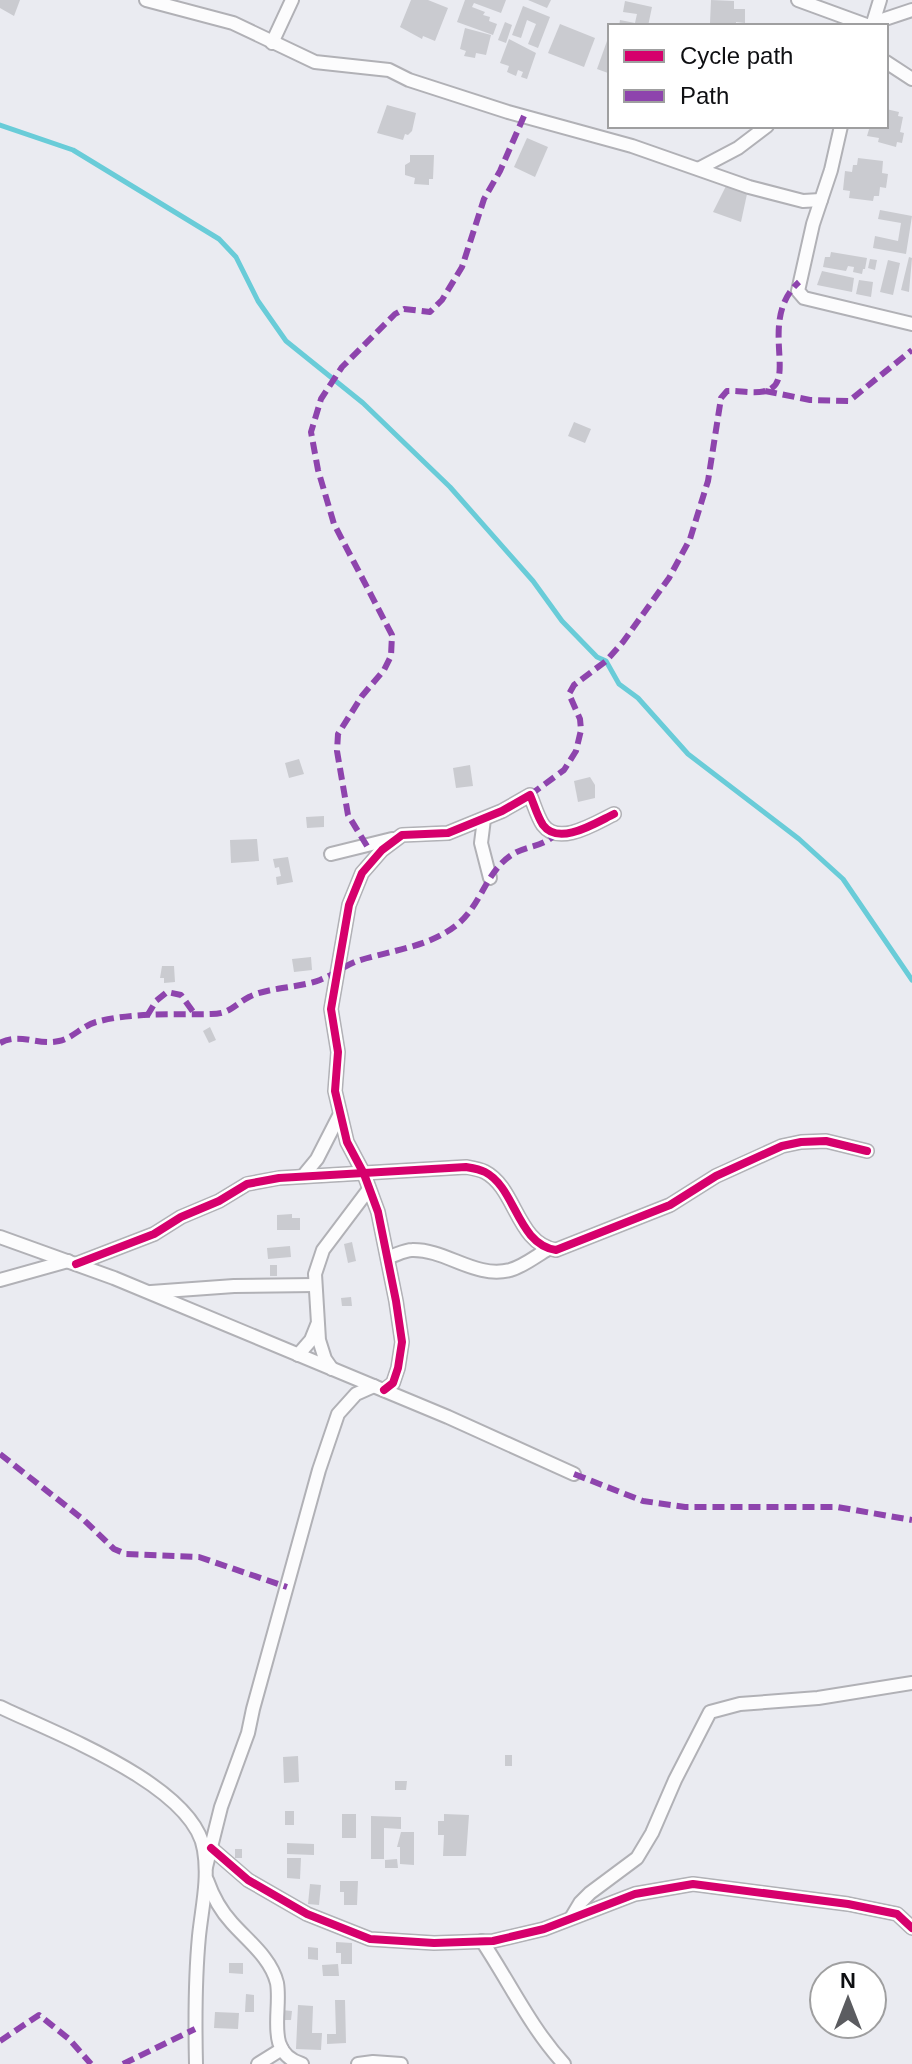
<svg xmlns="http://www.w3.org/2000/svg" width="912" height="2064" font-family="Helvetica,sans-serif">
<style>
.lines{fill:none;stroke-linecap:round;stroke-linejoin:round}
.stream{stroke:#69ccd8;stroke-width:5}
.building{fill:#cacbd0}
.minor-casing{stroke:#b1b1b6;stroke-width:16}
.minor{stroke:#fcfcfd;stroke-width:12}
.quiet{stroke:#8e44ad;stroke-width:6;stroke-dasharray:12 6;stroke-linecap:butt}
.cycleway-casing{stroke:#fff;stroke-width:13}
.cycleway{stroke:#d6006c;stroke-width:8}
</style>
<rect width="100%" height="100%" fill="#eaebf1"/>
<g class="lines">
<polyline class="stream" points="0,125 73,150 219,239 236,257 258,301 286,341 363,403 450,487 533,581 562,621 597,657 606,661 619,684 638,698 688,754 799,839 843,879 912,980"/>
</g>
<g class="building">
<polygon points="0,0 20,0 14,16 0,8"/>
<polygon points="411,0 428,0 448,8 435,41 423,36 422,39 400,27"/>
<polygon points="465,0 506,0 501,13 474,3 472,7 485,12 483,15 490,17 489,21 497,24 493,35 457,22"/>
<polygon points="528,0 551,0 547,8"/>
<polygon points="711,0 734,1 734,9 745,9 745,23 736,22 736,26 710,23"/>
<polygon points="625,1 652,7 648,26 619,26 620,20 635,23 637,14 623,12"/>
<polygon points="523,6 550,17 538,48 528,44 536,24 527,20 521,38 512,35"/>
<polygon points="505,22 512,25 506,43 498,40"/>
<polygon points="560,24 595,38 584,67 548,53"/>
<polygon points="465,28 491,35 486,55 476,53 475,58 464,56 466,51 460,49"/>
<polygon points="509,39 536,53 527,79 521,77 523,72 518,70 516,76 507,72 509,66 500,63"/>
<polygon points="607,41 610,42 608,73 597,69"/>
<polygon points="387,105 416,113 412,131 408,135 405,134 403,140 377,133"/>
<polygon points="886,109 899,112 898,116 903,117 900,132 904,133 902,143 897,142 896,147 878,142 879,138 867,136 870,126 886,126"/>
<polygon points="527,138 548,147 535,177 514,167"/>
<polygon points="410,155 434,155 433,179 429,179 429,185 414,184 415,178 405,175 405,165 410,162"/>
<polygon points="858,158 883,161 882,173 888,174 886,188 880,187 879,196 874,196 873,201 849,198 850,191 843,190 845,171 852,172 853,165 857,165"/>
<polygon points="726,186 747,194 741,222 713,212"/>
<polygon points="880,210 912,216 906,254 873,248 875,236 898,241 901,223 878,219"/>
<polygon points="831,252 867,258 865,269 863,269 862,274 853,272 854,267 848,266 846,271 823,267 825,257 830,257"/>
<polygon points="909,257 912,258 909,292 901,290"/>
<polygon points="870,259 877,260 875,270 868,268"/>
<polygon points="888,260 900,263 893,295 880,292"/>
<polygon points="822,271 854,278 852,292 817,285"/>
<polygon points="859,280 873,282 871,297 856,294"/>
<polygon points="574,422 591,429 585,443 568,436"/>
<polygon points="299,759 304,774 289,778 285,763"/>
<polygon points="470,765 473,786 456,788 453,768"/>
<polygon points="590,777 595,785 595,798 578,802 574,781"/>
<polygon points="324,816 324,827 307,828 306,817"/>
<polygon points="257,839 259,861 231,863 230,840"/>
<polygon points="288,857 293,882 277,885 276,877 281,876 279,867 275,868 273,859"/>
<polygon points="311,957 312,970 294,972 292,959"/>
<polygon points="162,966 174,966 175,982 164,983 164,978 160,978"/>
<polygon points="210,1027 216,1040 209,1043 203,1031"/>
<polygon points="292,1214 292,1218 300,1218 300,1230 277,1230 277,1215"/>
<polygon points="352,1242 356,1261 348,1263 344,1244"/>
<polygon points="290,1246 291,1257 268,1259 267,1248"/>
<rect x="270" y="1265" width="7" height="11"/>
<polygon points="351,1297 352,1306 342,1306 341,1298"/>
<rect x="505" y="1755" width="7" height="11"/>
<polygon points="298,1756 299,1782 284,1783 283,1757"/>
<polygon points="395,1781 407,1781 406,1790 395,1790"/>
<rect x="285" y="1811" width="9" height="14"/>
<rect x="342" y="1814" width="14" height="24"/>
<polygon points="444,1814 469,1815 466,1856 443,1856 444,1835 438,1835 438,1821 444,1821"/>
<polygon points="371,1816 401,1817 401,1829 384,1828 384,1859 371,1859"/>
<polygon points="401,1832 414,1832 414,1865 400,1864 400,1847 397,1847"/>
<polygon points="287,1843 314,1844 314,1855 287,1854"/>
<rect x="235" y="1849" width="7" height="9"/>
<polygon points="287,1858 301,1858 300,1879 287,1878"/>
<polygon points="397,1859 398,1868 385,1868 385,1860"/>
<polygon points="340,1881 358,1881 357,1905 344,1905 344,1892 340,1892"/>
<polygon points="310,1884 321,1885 319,1905 308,1904"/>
<polygon points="336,1942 352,1943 352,1964 341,1964 341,1953 336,1953"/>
<polygon points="308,1947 318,1948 318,1960 308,1959"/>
<polygon points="229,1963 243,1963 243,1974 229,1973"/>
<polygon points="338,1964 339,1976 323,1976 322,1965"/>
<polygon points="246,1994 254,1995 254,2012 245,2012"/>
<polygon points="335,2000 345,2000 346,2043 327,2044 327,2034 336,2034"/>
<polygon points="298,2005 313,2006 312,2033 322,2033 321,2050 296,2049"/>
<polygon points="282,2010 292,2011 291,2020 281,2020"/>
<polygon points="215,2012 239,2013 238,2029 214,2028"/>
</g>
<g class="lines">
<g class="minor-casing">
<g id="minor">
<polyline points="146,0 233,23 315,62 389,70 409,80 508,112 632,146 749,187 803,201 821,200"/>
<polyline points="798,0 869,26"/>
<polyline points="873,23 912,10"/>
<polyline points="872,26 880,0"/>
<polyline points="272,43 292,0"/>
<polyline points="886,62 912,79"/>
<polyline points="841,126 831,170 813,224 798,291 804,298 912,324"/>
<polyline points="700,168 738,148 767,126"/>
<polyline points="484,819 481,843 490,878"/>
<polyline points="331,854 392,839"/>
<polyline points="303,1176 317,1159 340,1114"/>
<polyline points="0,1237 114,1278 448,1417 574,1474"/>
<path d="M389 1257C396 1255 405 1250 412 1250 446 1249 475 1279 510 1270 524 1266 536 1256 548 1249"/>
<path d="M76 1264 154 1234 181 1217 219 1201 247 1184 279 1178 466 1167C472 1168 479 1169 485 1172 516 1188 517 1244 556 1250L670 1205 716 1176 782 1146 801 1142 826 1141 867 1151"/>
<polyline points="0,1280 68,1261"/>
<polyline points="151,1292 234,1286 315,1285"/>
<polyline points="298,1355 311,1340 317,1325"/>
<polyline points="332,1369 325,1359 319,1340 315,1274 323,1250 369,1189"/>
<path d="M384 1390 393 1383 398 1368 402 1342 396 1301 378 1212 364 1174 347 1142 335 1091 338 1052 331 1009 349 905 362 873 382 850 402 835 448 833 502 811 530 795C534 804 537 816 543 825 559 847 597 822 614 814"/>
<path d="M0 1707C54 1733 194 1785 204 1850 209 1879 202 1907 199 1936 195 1978 195 2021 196 2064"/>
<polyline points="211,1848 248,1880 307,1914 370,1939 434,1943 493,1941 544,1929 635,1894 693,1884 848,1904 897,1914 912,1928"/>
<polyline points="206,1867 221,1807 248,1733 253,1709 319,1470 338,1414 356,1394 374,1386"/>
<path d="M207 1880C213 1897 220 1910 232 1923 248 1941 271 1958 277 1983 282 2012 264 2053 302 2064"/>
<polyline points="571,1918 580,1903 590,1893 637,1858 652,1833 675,1780 710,1712 740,1704 818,1698 912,1683"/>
<path d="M482 1941C510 1983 530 2027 564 2064"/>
<polyline points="258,2064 282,2049"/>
<polyline points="358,2064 373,2062 401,2064"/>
</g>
</g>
<use href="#minor" class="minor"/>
<g class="quiet">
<polyline points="765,391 810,400 849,401 912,350"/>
<path d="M530 795 564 770 576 751 581 730 580 719 569 694 574 685 606 661 623 642 669 578 690 539 708 481 721 398 727 391C740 390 761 396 772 388 793 374 760 317 799 282"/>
<polyline points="367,846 348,815 337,751 338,734 362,696 384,670 391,656 392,635 334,524 318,470 311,432 321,399 342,367 395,314 404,309 430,312 442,300 462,267 484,199 500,171 524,116"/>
<polyline points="147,1016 156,1001 167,992 181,995 194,1013"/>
<path d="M0 1043C20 1032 37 1046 59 1041 73 1038 82 1026 96 1022 133 1012 174 1015 211 1014 230 1014 234 1005 249 997 269 987 299 988 320 980 333 975 344 966 357 961 392 950 431 947 459 923 481 904 486 873 510 856 527 844 542 849 558 832"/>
<polyline points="0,1454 84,1520 114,1549 126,1554 199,1557 287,1587"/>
<polyline points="574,1474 643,1501 685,1507 837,1507 912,1520"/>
<polyline points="0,2041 39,2015 69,2039 91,2064"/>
<polyline points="123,2064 195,2029"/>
</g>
<g class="cycleway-casing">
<g id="cycleway">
<path d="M76 1264 154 1234 181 1217 219 1201 247 1184 279 1178 466 1167C472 1168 479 1169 485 1172 516 1188 517 1244 556 1250L670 1205 716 1176 782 1146 801 1142 826 1141 867 1151"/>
<path d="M384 1390 393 1383 398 1368 402 1342 396 1301 378 1212 364 1174 347 1142 335 1091 338 1052 331 1009 349 905 362 873 382 850 402 835 448 833 502 811 530 795C534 804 537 816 543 825 559 847 597 822 614 814"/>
<polyline points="211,1848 248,1880 307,1914 370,1939 434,1943 493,1941 544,1929 635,1894 693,1884 848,1904 897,1914 912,1928"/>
</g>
</g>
<use href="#cycleway" class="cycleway"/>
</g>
<rect x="608" y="24" width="280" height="104" fill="#ffffff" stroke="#9f9fa0" stroke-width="2"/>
<rect x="624" y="50" width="40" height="12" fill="#d6006c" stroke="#9f9fa0" stroke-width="2"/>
<text x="680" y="64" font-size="24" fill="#0e0f12">Cycle path</text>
<rect x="624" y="90" width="40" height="12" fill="#8e44ad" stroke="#9f9fa0" stroke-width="2"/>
<text x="680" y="104" font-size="24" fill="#0e0f12">Path</text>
<g transform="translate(848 2000)"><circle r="38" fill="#ffffff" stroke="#9f9fa0" stroke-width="2"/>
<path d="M0-6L14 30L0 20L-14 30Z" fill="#5b5c60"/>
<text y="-12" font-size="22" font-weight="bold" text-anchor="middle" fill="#0e0f12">N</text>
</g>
</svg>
